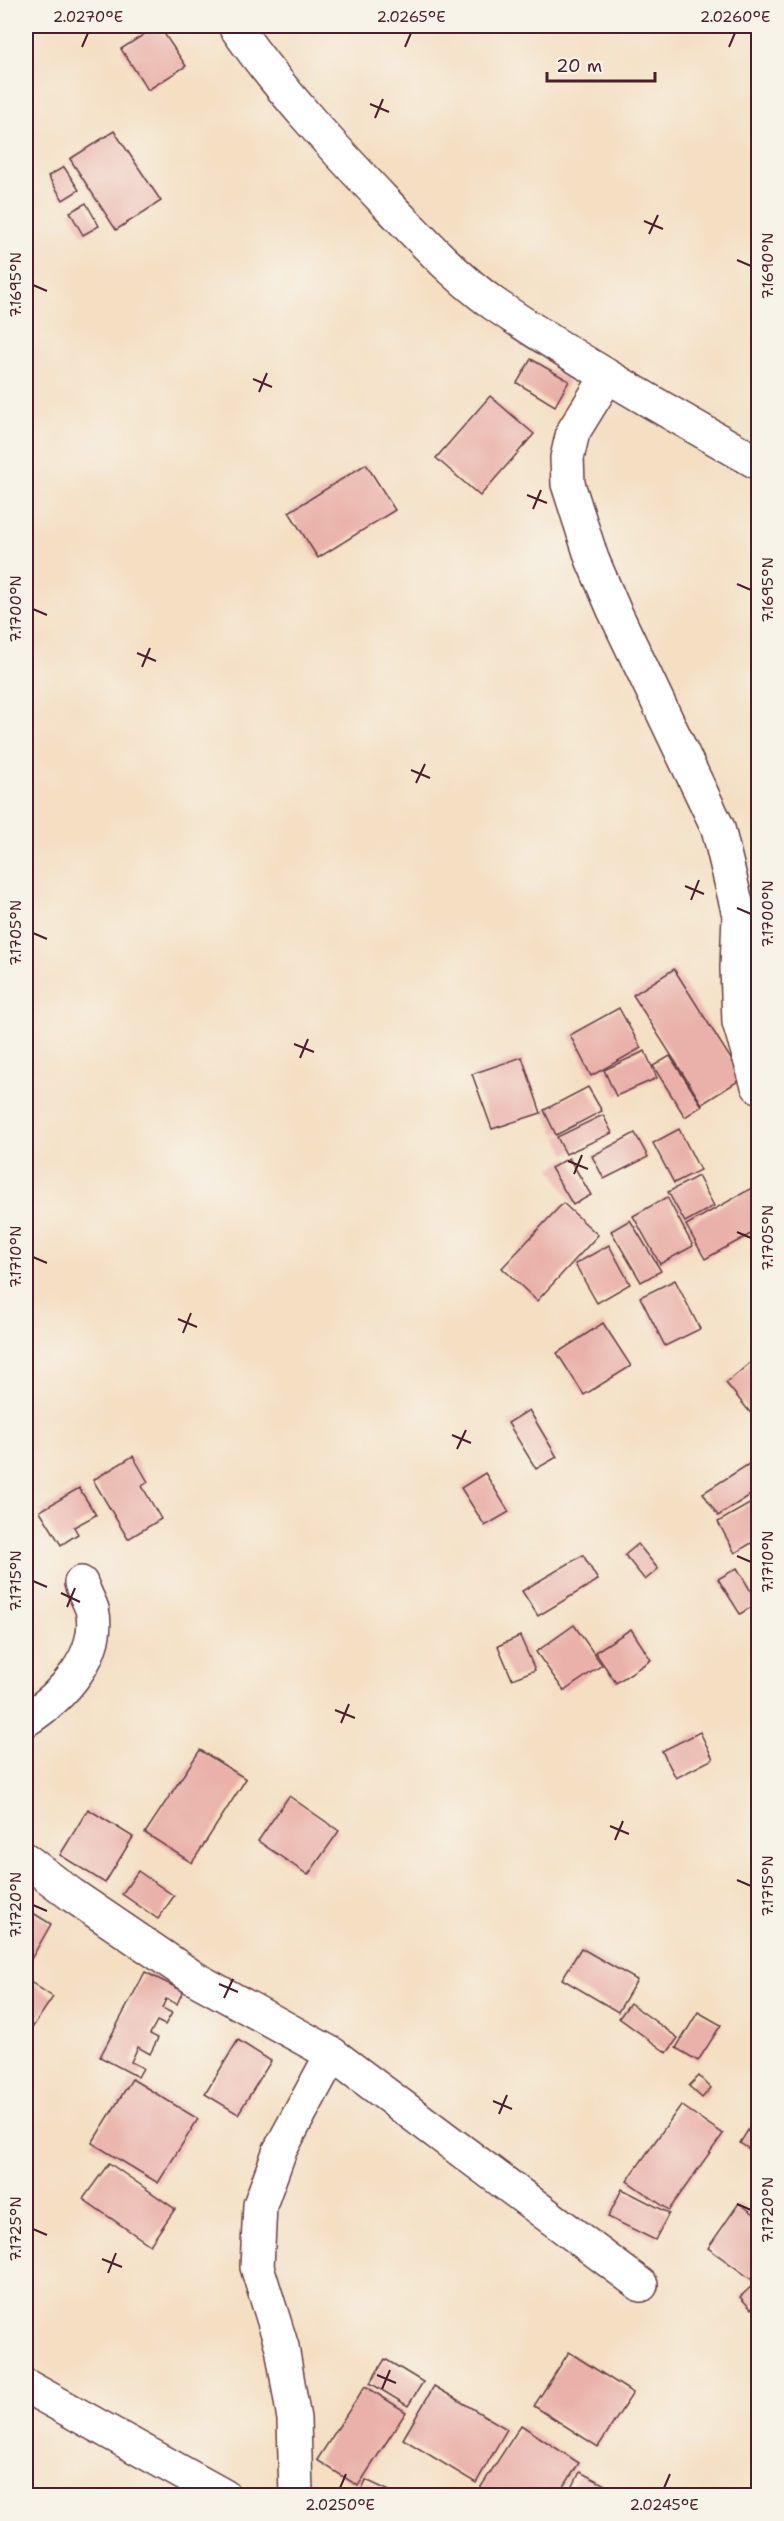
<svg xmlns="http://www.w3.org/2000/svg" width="784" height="2521" font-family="'Shantell Sans',sans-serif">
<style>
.building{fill:#e9b1a9}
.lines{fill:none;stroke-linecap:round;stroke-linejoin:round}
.minor-casing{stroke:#643c42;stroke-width:36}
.minor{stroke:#fff;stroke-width:33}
.ticks{fill:none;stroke:#4a1f2b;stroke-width:2}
.neatline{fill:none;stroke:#4a1f2b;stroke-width:2}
.ticks-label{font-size:15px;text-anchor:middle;fill:#4a1f2b}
</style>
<rect width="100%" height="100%" fill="#f7f3e8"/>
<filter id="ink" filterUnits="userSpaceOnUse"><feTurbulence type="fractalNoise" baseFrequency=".0167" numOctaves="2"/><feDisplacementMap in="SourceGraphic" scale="12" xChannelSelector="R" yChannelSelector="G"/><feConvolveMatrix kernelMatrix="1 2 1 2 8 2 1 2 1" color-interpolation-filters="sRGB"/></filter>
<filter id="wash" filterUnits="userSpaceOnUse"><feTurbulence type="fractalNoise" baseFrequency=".008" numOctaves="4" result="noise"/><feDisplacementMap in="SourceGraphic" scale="24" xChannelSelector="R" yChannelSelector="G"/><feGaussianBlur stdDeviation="1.35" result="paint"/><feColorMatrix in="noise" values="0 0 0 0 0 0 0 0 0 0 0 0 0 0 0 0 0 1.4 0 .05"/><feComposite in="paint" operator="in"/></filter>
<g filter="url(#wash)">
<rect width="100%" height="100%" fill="#f4dfc3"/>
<g id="blocks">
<g class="building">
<polygon points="157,26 159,26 186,66 148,90 121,49"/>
<polygon points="114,131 161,201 116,230 70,159"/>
<polygon points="64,167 79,190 63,200 48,176"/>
<polygon points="86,203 99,226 83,235 70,212"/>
<polygon points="531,359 569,381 555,406 517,383"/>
<polygon points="490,396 534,434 480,496 436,458"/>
<polygon points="366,464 395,510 318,558 289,512"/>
<polygon points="674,969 743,1078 702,1104 633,995"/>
<polygon points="619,1008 641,1048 591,1076 570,1035"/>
<polygon points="645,1051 657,1078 616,1096 604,1070"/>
<polygon points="670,1056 702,1106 685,1117 653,1066"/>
<polygon points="522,1057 541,1113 492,1129 472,1074"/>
<polygon points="588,1087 602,1111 556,1135 544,1110"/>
<polygon points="603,1115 612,1133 566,1154 557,1137"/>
<polygon points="679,1129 700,1170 674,1183 653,1143"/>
<polygon points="635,1133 648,1157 604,1179 592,1156"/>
<polygon points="569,1158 591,1195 573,1205 551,1168"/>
<polygon points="698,1176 714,1206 685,1222 668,1192"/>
<polygon points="752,1188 758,1199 758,1230 705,1259 686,1225"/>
<polygon points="667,1197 693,1246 660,1264 633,1216"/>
<polygon points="563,1203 598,1235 537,1301 502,1268"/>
<polygon points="630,1220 661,1271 641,1282 611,1231"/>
<polygon points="609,1245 630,1284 597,1303 575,1264"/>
<polygon points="675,1280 700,1329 665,1346 640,1297"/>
<polygon points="603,1323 631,1366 584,1395 557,1353"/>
<polygon points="758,1356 758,1422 726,1383"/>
<polygon points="529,1410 557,1457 536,1469 508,1423"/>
<polygon points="133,1456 148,1482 142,1486 161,1519 128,1539 93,1480"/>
<polygon points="752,1462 758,1473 758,1490 718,1516 703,1493"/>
<polygon points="485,1473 509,1512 485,1526 461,1488"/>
<polygon points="79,1488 96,1515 74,1527 78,1534 61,1545 40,1511"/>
<polygon points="758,1499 758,1539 735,1553 718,1522"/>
<polygon points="638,1544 658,1569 645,1580 625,1555"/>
<polygon points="583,1555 598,1580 538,1616 522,1591"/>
<polygon points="737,1568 758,1603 740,1614 718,1579"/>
<polygon points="574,1625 602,1665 564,1691 536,1652"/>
<polygon points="631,1629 651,1660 616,1683 595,1652"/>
<polygon points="520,1636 535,1670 512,1679 498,1646"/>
<polygon points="700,1732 713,1759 676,1778 662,1751"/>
<polygon points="200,1750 246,1779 192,1863 145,1833"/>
<polygon points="289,1796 339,1831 308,1875 258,1841"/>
<polygon points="88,1809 133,1837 105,1883 60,1855"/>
<polygon points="138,1871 174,1896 158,1919 122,1894"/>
<polygon points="33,1913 51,1924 26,1968 26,1926"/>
<polygon points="581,1948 637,1980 618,2012 562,1979"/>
<polygon points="145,1972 183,1991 177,2004 166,1999 162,2008 172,2013 165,2025 157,2021 150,2034 158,2038 150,2054 138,2047 131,2062 143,2068 138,2077 100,2057"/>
<polygon points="26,1979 53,1997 26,2037"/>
<polygon points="630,2003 678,2038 667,2053 619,2018"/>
<polygon points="698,2012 721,2025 698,2061 676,2048"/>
<polygon points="238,2040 271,2061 238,2114 205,2094"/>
<polygon points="699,2076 711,2088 702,2098 689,2086"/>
<polygon points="132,2079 198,2119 158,2183 92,2143"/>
<polygon points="681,2105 723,2134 669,2210 627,2181"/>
<polygon points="758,2114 758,2155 740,2143"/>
<polygon points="109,2163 175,2209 150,2245 83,2199"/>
<polygon points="622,2189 669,2213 655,2240 608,2217"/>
<polygon points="739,2203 758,2217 758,2284 708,2248"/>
<polygon points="755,2283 758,2286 758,2303 751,2309 740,2297"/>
<polygon points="569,2352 633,2393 598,2447 534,2406"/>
<polygon points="385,2359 423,2382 408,2406 370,2383"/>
<polygon points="365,2386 406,2412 358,2486 317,2460"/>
<polygon points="434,2386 507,2429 476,2483 403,2439"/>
<polygon points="521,2425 579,2463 558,2496 475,2496"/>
<polygon points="580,2472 607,2486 602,2496 568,2496"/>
<polygon points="366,2480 394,2493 392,2496 359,2496"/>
</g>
</g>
</g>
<g filter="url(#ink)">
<use href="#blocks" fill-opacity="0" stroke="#643c42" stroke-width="1.5"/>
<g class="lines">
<g class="minor-casing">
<g id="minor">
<path d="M235 26C280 91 334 148 388 205 421 239 455 276 494 304 579 362 669 412 758 463"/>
<polyline points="607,377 573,432 567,458 568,484 592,559 614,610 718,828 739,915 737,968 739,1022 758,1086"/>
<path d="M26 1720C60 1698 103 1655 92 1609 89 1601 84 1592 81 1583"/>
<polyline points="26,1860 72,1895 194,1978 332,2054"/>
<polyline points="26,2386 224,2496"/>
<polyline points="296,2496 294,2419 282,2347 257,2267 260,2205 280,2150 332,2054 641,2285"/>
</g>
</g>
<use href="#minor" class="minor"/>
</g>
</g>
<path class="ticks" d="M82 47 88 33M405 47 411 33M729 47 735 33M370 104 389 112M375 118 383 99M644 221 663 229M649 234 658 215M737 260 751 266M33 285 47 291M253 379 272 387M259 392 267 373M527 495 547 503M533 509 541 490M737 584 751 590M33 609 47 615M137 653 156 661M142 667 150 648M411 770 430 778M416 783 425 764M685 886 704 894M691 900 699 880M737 908 751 914M33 933 47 939M294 1044 314 1052M300 1058 308 1039M568 1161 588 1169M574 1174 582 1155M737 1232 751 1238M33 1257 47 1263M178 1319 197 1327M183 1333 191 1313M452 1435 471 1443M457 1449 466 1430M737 1556 751 1562M33 1581 47 1587M61 1593 80 1602M67 1607 75 1588M335 1710 355 1718M341 1723 349 1704M610 1826 629 1834M615 1840 623 1821M737 1880 751 1886M33 1905 47 1911M219 1984 238 1992M224 1998 233 1979M493 2101 512 2109M499 2114 507 2095M737 2204 751 2210M33 2229 47 2235M102 2259 122 2267M108 2273 116 2253M377 2375 396 2383M382 2389 390 2370M340 2488 346 2474M664 2488 670 2474"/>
<rect width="784" height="2521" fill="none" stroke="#f7f3e8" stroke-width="66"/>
<path d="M547 72v9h108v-9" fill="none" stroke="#4a1f2b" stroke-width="3"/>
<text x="556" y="72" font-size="18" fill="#4a1f2b" stroke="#f7f3e8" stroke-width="4.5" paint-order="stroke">20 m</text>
<rect x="33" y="33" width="718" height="2455" class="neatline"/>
<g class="ticks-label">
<text x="88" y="22">2.0270°E</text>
<text x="411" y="22">2.0265°E</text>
<text x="735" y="22">2.0260°E</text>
<text transform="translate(768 266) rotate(-90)" y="5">7.1690°N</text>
<text transform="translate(16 285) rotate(-90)" y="5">7.1695°N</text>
<text transform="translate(768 590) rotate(-90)" y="5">7.1695°N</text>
<text transform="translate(16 609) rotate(-90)" y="5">7.1700°N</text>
<text transform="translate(768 914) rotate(-90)" y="5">7.1700°N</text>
<text transform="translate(16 933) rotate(-90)" y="5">7.1705°N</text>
<text transform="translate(768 1238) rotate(-90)" y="5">7.1705°N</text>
<text transform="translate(16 1257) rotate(-90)" y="5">7.1710°N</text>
<text transform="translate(768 1562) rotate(-90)" y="5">7.1710°N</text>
<text transform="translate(16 1581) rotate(-90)" y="5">7.1715°N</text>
<text transform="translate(768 1886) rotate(-90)" y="5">7.1715°N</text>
<text transform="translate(16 1905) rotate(-90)" y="5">7.1720°N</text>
<text transform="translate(768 2210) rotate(-90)" y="5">7.1720°N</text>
<text transform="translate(16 2229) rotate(-90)" y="5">7.1725°N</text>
<text x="340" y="2510">2.0250°E</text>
<text x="664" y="2510">2.0245°E</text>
</g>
</svg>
